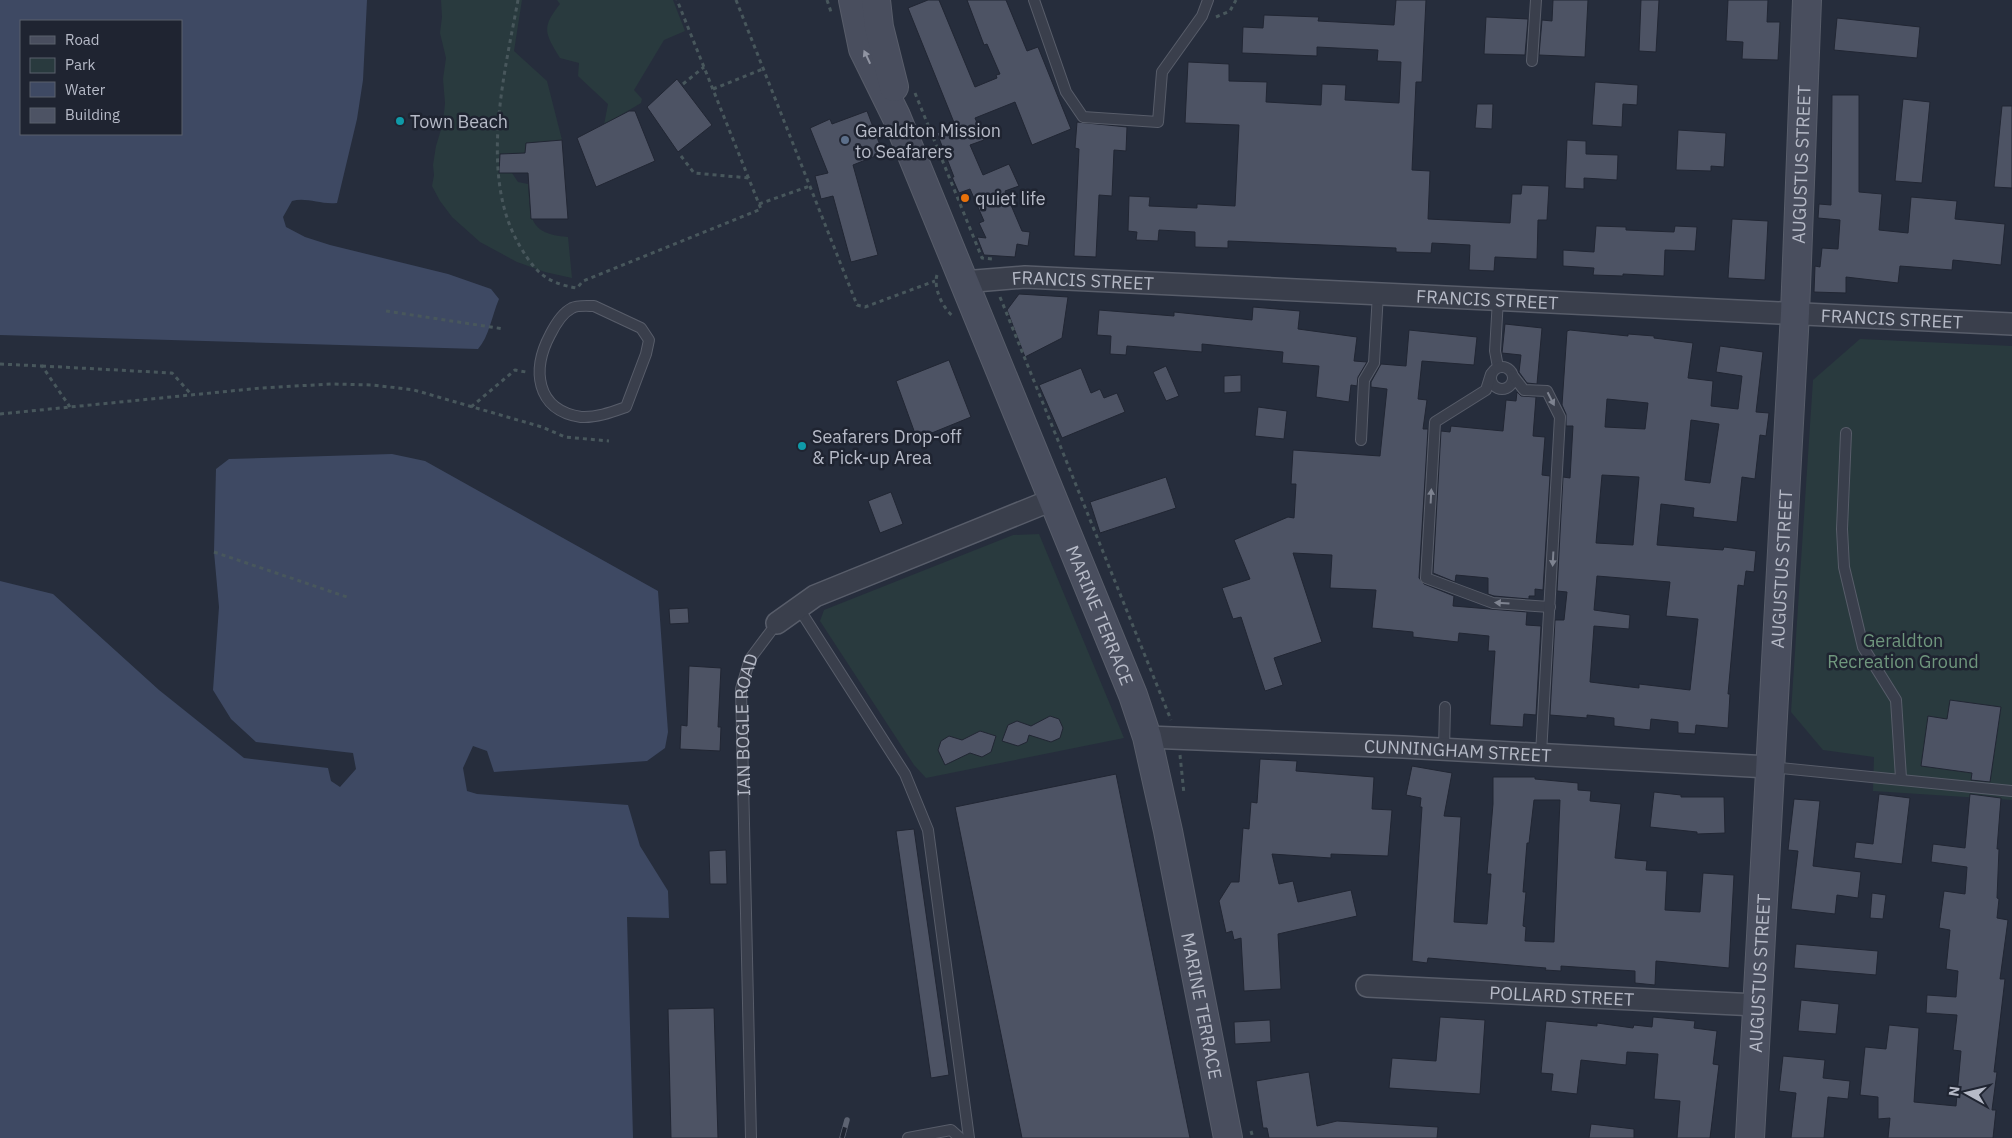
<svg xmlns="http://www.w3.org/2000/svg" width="2012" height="1138" font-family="'IBM Plex Sans',sans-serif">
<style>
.green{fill:#293a3e}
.water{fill:#3e4963;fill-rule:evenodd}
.building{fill:#4d5364;stroke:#212633;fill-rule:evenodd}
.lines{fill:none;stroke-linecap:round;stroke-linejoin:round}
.lane-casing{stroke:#585d6a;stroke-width:12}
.street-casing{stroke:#585d6a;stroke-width:24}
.secondary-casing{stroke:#585d6a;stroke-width:30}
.path{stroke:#48575c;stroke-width:3;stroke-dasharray:4 4;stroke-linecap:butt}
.lane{stroke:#3a3f4c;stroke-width:10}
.street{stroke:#3a3f4c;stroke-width:21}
.secondary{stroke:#494e5e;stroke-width:28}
.rail-casing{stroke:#5d6372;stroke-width:5.5}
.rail{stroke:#1f2431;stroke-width:4;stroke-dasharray:11;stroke-linecap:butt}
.oneway{fill:#9094a2}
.oneway2{fill:#7e8390}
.culture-dot{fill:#0f9aa8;stroke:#1f2431;stroke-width:2}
.service-dot{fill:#5c6f8a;stroke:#1f2431;stroke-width:2}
.food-dot{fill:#e8710a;stroke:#1f2431;stroke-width:2}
.labels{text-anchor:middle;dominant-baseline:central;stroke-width:5;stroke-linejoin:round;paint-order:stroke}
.poi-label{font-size:18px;fill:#b6bac7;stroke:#1f2431;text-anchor:start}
.street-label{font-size:18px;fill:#b6bac7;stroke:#1f2431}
.park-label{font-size:18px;fill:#6f967d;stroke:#1f2431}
</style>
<rect width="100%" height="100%" fill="#262d3c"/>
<g class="green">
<path d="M441 0H522L514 51 547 81 562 140 526 143 525 153 499 173H512L518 182 528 184C531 217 527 234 568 237L572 278 545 272 517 262 480 242 452 217 440 201 432 186 434 175 433 165 436 146 443 123 445 103 443 79 446 58 440 33 442 17Z"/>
<path d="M557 0H673L685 31 664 40 634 90 642 99 641 103 604 125 608 104 578 76 579 63 560 58C545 33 541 28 560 4Z"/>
<polygon points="1860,339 2012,346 2012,800 1873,791 1874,757 1823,750 1791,712 1813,380"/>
<polygon points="1039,534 1124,738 926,778 914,765 820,621 824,610 1013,535"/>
</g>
<g class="water">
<path d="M0 0H367L363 80 357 119 337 203C321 205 307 197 292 201L283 217 286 227 305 237 330 245 448 274 491 289 499 299C492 315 489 337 478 349L0 335ZM181 21V134H21V21Z"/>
<polygon points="392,454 425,461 658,591 668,732 665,748 647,761 494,772 487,751 473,746 463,768 467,791 477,794 628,805 640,846 668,891 669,918 627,917 633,1138 0,1138 0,581 53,594 159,690 244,758 328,768 331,781 340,787 356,769 353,753 256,742 231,719 213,690 219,607 214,552 216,469 229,459"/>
</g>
<g class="building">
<polygon points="928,0 939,0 975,87 997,78 996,75 1000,74 987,44 984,45 967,0 1006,0 1027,51 1038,47 1071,129 1032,145 1015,102 975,118 984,140 970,145 983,175 1009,164 1019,186 1005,191 1022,231 1030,232 1028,246 1017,244 1015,257 984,255 977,237 986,238 979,223 984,221 970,189 959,193 952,177 954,177 937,133 955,125 908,8"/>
<polygon points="1396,0 1426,0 1422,82 1416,82 1412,170 1430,171 1428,219 1510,223 1512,194 1521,194 1522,185 1549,186 1547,220 1538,220 1537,259 1495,257 1494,271 1469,270 1470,245 1432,243 1431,253 1396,252 1396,248 1228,241 1228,248 1195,247 1195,232 1159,230 1158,241 1136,240 1137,232 1128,231 1129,196 1150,197 1149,206 1197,208 1197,204 1235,206 1239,125 1185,123 1188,62 1229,64 1229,81 1267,82 1266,102 1321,105 1322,84 1346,85 1345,100 1399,103 1401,62 1377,61 1378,50 1317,47 1317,56 1242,53 1243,27 1263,28 1264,15 1319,17 1318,21 1394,25"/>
<polygon points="1553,0 1588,0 1585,57 1539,55 1542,20 1552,21"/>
<polygon points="1641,0 1659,0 1656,52 1639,51"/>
<polygon points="1728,0 1768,0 1767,22 1780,22 1778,60 1742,59 1743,42 1726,41"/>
<polygon points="1486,17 1528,19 1525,55 1484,54"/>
<polygon points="1837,18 1920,27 1917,58 1834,50"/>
<polygon points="677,79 712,125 678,152 647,107"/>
<polygon points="1595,82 1638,85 1637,105 1623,104 1622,127 1592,125"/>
<polygon points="1832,95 1859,95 1859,192 1882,194 1879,230 1908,233 1911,197 1957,201 1955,219 2005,224 2001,265 1953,260 1952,270 1900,266 1898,283 1846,277 1846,293 1814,292 1815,266 1820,267 1822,248 1838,249 1840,220 1818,218 1819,204 1831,205"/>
<polygon points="1903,99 1930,102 1922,183 1895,181"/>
<polygon points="1477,104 1493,104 1492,129 1475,128"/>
<polygon points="2002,106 2012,106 2012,188 1994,187"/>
<polygon points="629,111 635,111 655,161 596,187 577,138"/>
<polygon points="867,111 883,153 853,165 878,255 851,262 833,196 821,199 815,176 828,173 810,128 830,119 832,124"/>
<polygon points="1077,122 1127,127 1126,151 1114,150 1112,196 1099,195 1096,257 1074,256 1079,149 1075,148"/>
<polygon points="1678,130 1726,133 1724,167 1711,166 1711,171 1676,170"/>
<polygon points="562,140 568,219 531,219 528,173 499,173 500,154 525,153 526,143"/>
<polygon points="1567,140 1586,141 1586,154 1618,155 1617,180 1584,178 1584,189 1565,188"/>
<polygon points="1732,219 1768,221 1765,280 1728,278"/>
<polygon points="1596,226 1626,227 1626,230 1674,232 1675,226 1697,227 1695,251 1665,250 1664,276 1623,274 1623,276 1593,275 1594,268 1563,266 1563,250 1594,252"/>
<polygon points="1019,294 1068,297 1062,338 1025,357 1007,310"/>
<polygon points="1253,307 1300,311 1298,329 1357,337 1354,361 1367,362 1358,377 1357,386 1351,385 1349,402 1316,397 1319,366 1282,363 1283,352 1202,344 1202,352 1127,346 1126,355 1110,354 1111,336 1097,335 1099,310 1174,316 1174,312 1252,320"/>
<polygon points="1505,324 1542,328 1537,384 1527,383 1519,372 1521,355 1502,353"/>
<polygon points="1409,330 1477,337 1474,365 1422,361 1418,399 1427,400 1423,429 1428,429 1419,578 1424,584 1454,596 1453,606 1527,612 1526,625 1541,626 1536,715 1524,714 1523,727 1490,725 1495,651 1488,651 1489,636 1459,633 1458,642 1413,637 1413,632 1372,628 1376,590 1330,588 1332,555 1293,553 1322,642 1274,658 1283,685 1265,691 1241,617 1233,619 1222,588 1250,579 1234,540 1288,517 1294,518 1296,484 1291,484 1293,450 1380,456 1387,389 1371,387 1371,382 1381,364 1406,366"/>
<path d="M1570 330 1628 336V334L1654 336V338L1693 343 1688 378 1713 381 1711 406 1738 409 1742 376 1716 372 1720 346 1763 352 1756 412 1769 413 1766 436 1760 435 1755 479 1742 477 1737 522 1693 517 1694 508 1661 504 1657 545 1723 550 1724 547 1756 551 1754 572 1746 571 1744 586 1738 585 1728 694H1730L1728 728 1696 725 1695 734 1678 733V722L1651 719 1650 730 1614 726V718L1587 715V718L1550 715 1555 620H1564L1567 592 1557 591 1563 477 1570 478 1573 426H1566V414L1562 405 1567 331ZM1607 399 1648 403 1645 429 1605 427ZM1691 420 1719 424 1710 483 1685 480ZM1602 475 1639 477 1633 545 1596 543ZM1597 576 1670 582 1666 616 1698 619 1690 690 1639 684V688L1590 682 1594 626 1629 629 1630 615 1594 610Z"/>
<polygon points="949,360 971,417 917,439 896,381"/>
<polygon points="1166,366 1179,396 1166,401 1153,372"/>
<polygon points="1081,368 1091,393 1100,389 1104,398 1117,393 1125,412 1062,438 1039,385"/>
<polygon points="1241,375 1241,392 1224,393 1224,376"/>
<polygon points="1517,392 1521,396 1536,397 1533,436 1545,437 1542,475 1550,476 1543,590 1535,589 1535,596 1529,596 1529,599 1494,596 1488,594 1488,578 1456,575 1455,582 1433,573 1441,431 1450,432 1451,426 1503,431 1506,400 1516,401"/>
<polygon points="1258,407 1287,411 1284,439 1255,436"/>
<polygon points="1166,477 1176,508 1100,533 1090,502"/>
<polygon points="891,492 903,524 880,533 868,501"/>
<polygon points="688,608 689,623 670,624 669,609"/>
<polygon points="689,666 721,668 718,727 721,727 720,751 680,749 681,725 687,726"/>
<polygon points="1950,700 2001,707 1990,782 1971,780 1972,773 1921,766 1928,716 1947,719"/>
<polygon points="1050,716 1059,719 1063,728 1060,738 1051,742 1029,735 1027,742 1018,746 1002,741 1008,725 1017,721 1031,726"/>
<polygon points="980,731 996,736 991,752 982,757 970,753 945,765 938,750 941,741 949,736 962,740"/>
<polygon points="1260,759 1297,761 1296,771 1374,777 1372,809 1392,810 1388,856 1331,854 1331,858 1272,854 1279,884 1293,881 1298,902 1351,890 1357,916 1278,934 1281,989 1244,991 1241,938 1234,940 1232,931 1226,933 1219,901 1231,882 1239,882 1243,828 1249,829 1251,802 1257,803"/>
<path d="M1412 766 1452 773 1444 816 1461 817 1454 922 1487 924 1491 874H1487L1493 804V777H1535V779L1578 783V790L1591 791 1590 801 1621 804 1615 858 1647 861 1646 870 1667 871 1665 910 1700 912 1703 873 1734 875 1729 968 1656 961 1655 985 1635 983V971L1561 966V971L1545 970 1546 968 1428 958 1427 963 1412 961 1422 807H1420L1421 798 1406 795ZM1534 800H1560L1554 942 1525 941 1526 927 1523 926 1526 892H1523L1527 843H1529Z"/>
<polygon points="1116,774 1190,1138 1022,1138 955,807"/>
<polygon points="1654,792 1681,795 1681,797 1724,797 1725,833 1697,834 1697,832 1650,827"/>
<polygon points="1879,794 1910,798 1902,864 1854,858 1856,842 1873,844"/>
<polygon points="1970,794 2001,798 1997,849 1999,849 1997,898 1999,899 1997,918 2008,920 2000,979 2005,979 1994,1072 1997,1072 1992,1110 1996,1110 1993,1138 1888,1138 1890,1118 1878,1119 1878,1097 1860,1095 1865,1047 1886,1049 1889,1025 1919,1028 1914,1102 1956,1106 1961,1051 1953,1050 1957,1015 1926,1013 1927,995 1956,997 1958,971 1946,969 1950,930 1939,928 1944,891 1965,894 1967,867 1931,862 1933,844 1965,848"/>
<polygon points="1794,799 1820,801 1813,866 1861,872 1858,898 1837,895 1835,914 1791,909 1798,851 1788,850"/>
<polygon points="914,829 949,1075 931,1078 896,831"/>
<polygon points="726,850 727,884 710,884 709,851"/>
<polygon points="1872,893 1886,895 1883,919 1870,918"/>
<polygon points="1796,944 1878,951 1876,975 1794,968"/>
<polygon points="1801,1000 1839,1004 1836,1034 1798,1031"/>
<polygon points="714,1008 718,1138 671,1138 668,1009"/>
<polygon points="1440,1017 1485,1020 1480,1094 1389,1088 1392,1058 1436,1061"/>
<polygon points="1653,1017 1695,1021 1694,1028 1717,1031 1713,1064 1719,1065 1710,1138 1677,1138 1680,1101 1654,1099 1658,1054 1627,1052 1626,1065 1581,1060 1577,1094 1551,1091 1553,1074 1541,1073 1546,1021 1597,1026 1597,1023 1633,1028 1634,1025 1652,1027"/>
<polygon points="1270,1020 1271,1042 1235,1044 1234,1022"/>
<polygon points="1783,1056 1825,1060 1823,1078 1850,1081 1848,1099 1828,1097 1824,1138 1791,1138 1796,1093 1779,1091"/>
<polygon points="1309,1072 1317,1126 1337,1121 1438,1127 1437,1138 1269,1138 1267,1128 1263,1128 1256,1081"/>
<polygon points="1591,1124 1634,1129 1634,1138 1589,1138"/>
</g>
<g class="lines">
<g class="lane-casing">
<g id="lane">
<polyline points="1034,0 1066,92 1083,117 1158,122 1162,72 1202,16 1208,0"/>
<polyline points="1532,61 1536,0"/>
<polyline points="1498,299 1495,351 1498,367"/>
<path d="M594 306 641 328 649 340 646 354 626 407C612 412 596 418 581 417 535 410 532 369 550 335 555 325 562 313 572 308 577 305 588 306 594 306Z"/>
<circle cx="1502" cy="378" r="11"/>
<polyline points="1491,374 1486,390 1435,422 1426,578 1493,603 1550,607"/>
<polyline points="1513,376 1524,390 1547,391 1560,417 1541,754"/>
<polyline points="1846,433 1842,529 1844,567 1863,647 1896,700 1901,778"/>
<polyline points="1361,440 1364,380 1374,363 1378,293"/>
<polyline points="798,607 905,774 928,830 969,1138"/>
<polyline points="1444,750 1445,707"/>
<polyline points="1770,767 2012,791"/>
<path id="s1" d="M751 1138 741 689 750 659 777 623"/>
<polyline points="908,1138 951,1130 960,1138"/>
</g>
</g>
<g class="street-casing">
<g id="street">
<path id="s2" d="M963 282 1025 277 2012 324"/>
<polyline points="777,623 815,596 1052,500"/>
<path id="s3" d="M1147 737 1403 747 1769 767"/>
<path id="s4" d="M1367 986 1757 1005"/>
</g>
</g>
<g class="secondary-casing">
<g id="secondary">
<path id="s5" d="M853 0 863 49 896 116 1133 695 1147 737 1168 831 1228 1138"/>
<polyline points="876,0 879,27 894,87"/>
<path id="s6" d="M1750 1138 1795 313 1807 0"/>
</g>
</g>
<g class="path">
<path d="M518 0C504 76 478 178 521 248 536 273 547 283 577 288L583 281 761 209 677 0"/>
<polyline points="736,0 857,305 865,307 935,281"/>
<polyline points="827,0 831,12"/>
<polyline points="1216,17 1230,11 1236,0"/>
<polyline points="683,84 704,67"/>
<polyline points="713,89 763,69"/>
<polyline points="915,93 982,258 993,259"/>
<polyline points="681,156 694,173 749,178"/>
<polyline points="759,204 810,186"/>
<path d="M937 275C933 288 943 309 954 317"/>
<polyline points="1000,297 1171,720"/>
<polyline points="386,311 504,329"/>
<polyline points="0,364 42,366 70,407"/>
<polyline points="42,366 172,373 191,394"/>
<polyline points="471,407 515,370 526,372"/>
<polyline points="0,414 261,388 331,384 373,385 414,390 542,427 565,437 609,441"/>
<polyline points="214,552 347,597"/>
<polyline points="1180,755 1184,794"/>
<polyline points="1251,1131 1253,1138"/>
</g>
<use href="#lane" class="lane"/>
<use href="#street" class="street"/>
<use href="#secondary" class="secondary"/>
<g class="rail-casing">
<polyline id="rail" points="842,1138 847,1120"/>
</g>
<use href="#rail" class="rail"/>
</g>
<defs><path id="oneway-solid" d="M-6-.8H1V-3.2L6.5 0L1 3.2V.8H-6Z" transform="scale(1.25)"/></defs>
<use class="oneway" href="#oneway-solid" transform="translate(867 57) rotate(-115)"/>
<g class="oneway2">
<use href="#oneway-solid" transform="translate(1551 399) rotate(63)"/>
<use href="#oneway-solid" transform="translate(1431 496) rotate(-87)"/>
<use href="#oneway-solid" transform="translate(1553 559) rotate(93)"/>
<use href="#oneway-solid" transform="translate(1502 603) rotate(-176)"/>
</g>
<g class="culture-dot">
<circle cx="400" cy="121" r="5"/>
<circle cx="802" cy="446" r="5"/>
</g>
<circle class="service-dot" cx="845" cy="140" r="5"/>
<circle class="food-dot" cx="965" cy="198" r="5"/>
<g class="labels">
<g class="poi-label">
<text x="410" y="121">Town Beach</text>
<text x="855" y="130">Geraldton Mission<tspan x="855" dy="21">to Seafarers</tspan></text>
<text x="975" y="198">quiet life</text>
<text x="812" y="436">Seafarers Drop-off<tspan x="812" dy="21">&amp; Pick-up Area</tspan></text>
</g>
<g class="street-label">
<text stroke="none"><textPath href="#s6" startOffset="975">AUGUSTUS STREET</textPath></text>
<text stroke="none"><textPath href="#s2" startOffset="120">FRANCIS STREET</textPath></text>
<text stroke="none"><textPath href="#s2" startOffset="525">FRANCIS STREET</textPath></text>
<text stroke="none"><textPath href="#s2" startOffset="930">FRANCIS STREET</textPath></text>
<text stroke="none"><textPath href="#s6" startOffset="570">AUGUSTUS STREET</textPath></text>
<text stroke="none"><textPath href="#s5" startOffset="664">MARINE TERRACE</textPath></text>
<text stroke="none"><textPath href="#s1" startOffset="414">IAN BOGLE ROAD</textPath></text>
<text stroke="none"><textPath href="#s3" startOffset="311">CUNNINGHAM STREET</textPath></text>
<text stroke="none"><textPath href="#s6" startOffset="165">AUGUSTUS STREET</textPath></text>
<text stroke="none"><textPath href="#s4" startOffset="195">POLLARD STREET</textPath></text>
<text stroke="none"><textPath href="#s5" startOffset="1069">MARINE TERRACE</textPath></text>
</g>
<g class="park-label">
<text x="1903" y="640">Geraldton<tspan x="1903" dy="21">Recreation Ground</tspan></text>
</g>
</g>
<rect x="20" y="20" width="162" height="115" fill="#1f2431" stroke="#5b606d"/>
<rect x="30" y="36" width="25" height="8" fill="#494e5e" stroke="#5b606d"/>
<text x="65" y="45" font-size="15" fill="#b6bac7">Road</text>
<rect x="30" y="58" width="25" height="15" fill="#293a3e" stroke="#5b606d"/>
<text x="65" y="70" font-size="15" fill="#b6bac7">Park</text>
<rect x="30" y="82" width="25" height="15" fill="#3e4963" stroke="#5b606d"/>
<text x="65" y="95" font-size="15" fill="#b6bac7">Water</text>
<rect x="30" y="108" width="25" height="15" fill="#4d5364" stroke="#5b606d"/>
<text x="65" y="120" font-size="15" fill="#b6bac7">Building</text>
<g transform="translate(1967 1093) rotate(278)" stroke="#1f2431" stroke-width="4" paint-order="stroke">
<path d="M0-4L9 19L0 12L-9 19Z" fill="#b6bac7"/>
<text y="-8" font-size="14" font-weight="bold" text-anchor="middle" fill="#b6bac7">N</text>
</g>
</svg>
